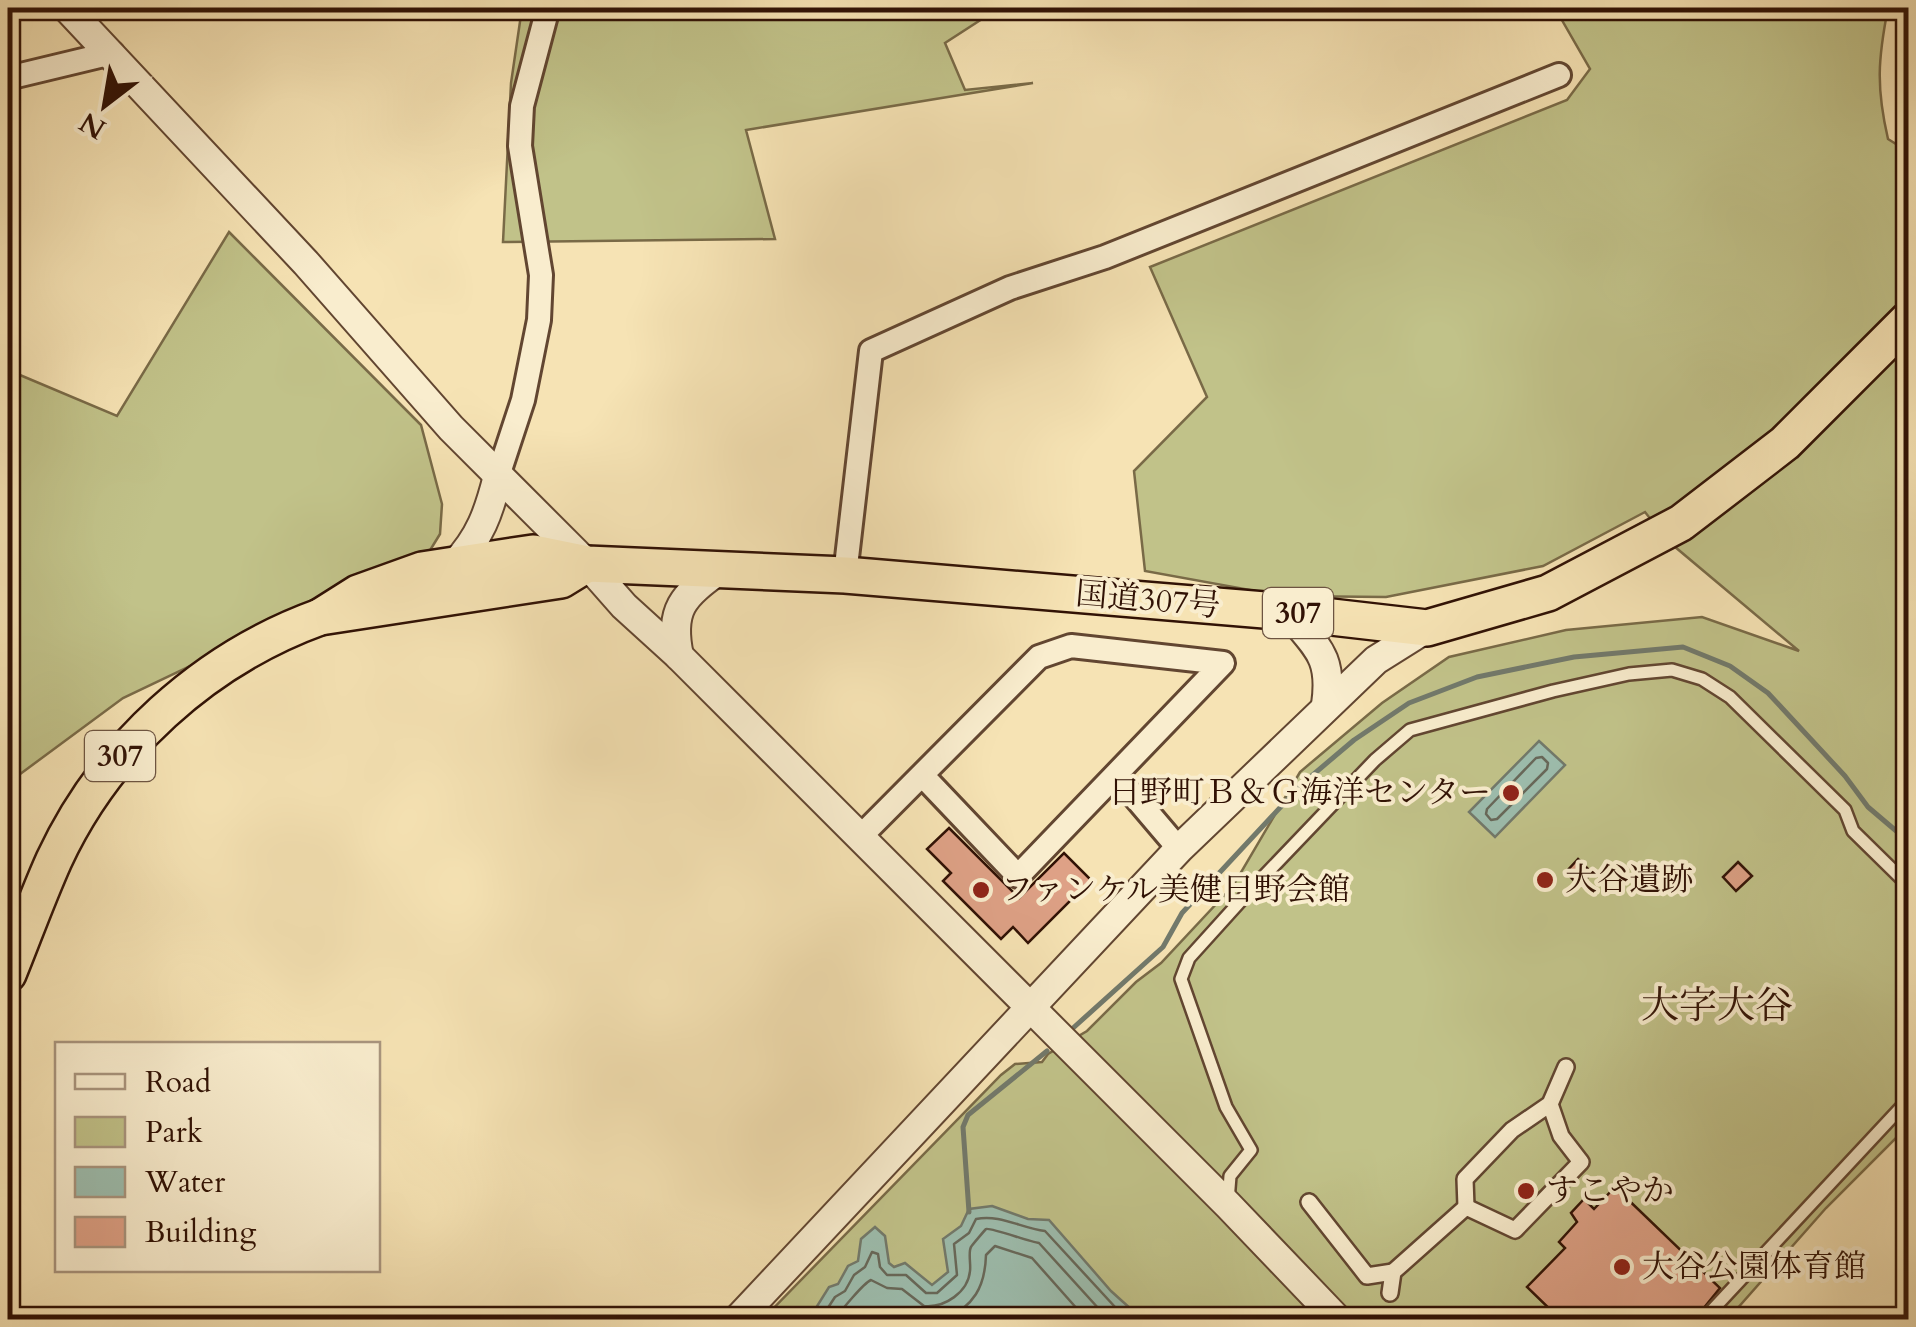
<svg xmlns="http://www.w3.org/2000/svg" width="1916" height="1327" font-family="Cardo,'Noto Serif JP',serif">
<style>
.green{fill:#c1c289;stroke:#796a47;stroke-width:2.5}
.water{fill:#9dbeaf;stroke:#72796b;stroke-width:2.5}
.lines{fill:none;stroke-linecap:round;stroke-linejoin:round}
.shore{stroke:#67685a;stroke-width:2.5}
.stream{stroke:#72796b;stroke-width:5}
.building{fill:#dea186;stroke:#311205;stroke-width:2.5}
.service-casing{stroke:#624631;stroke-width:16}
.pedestrian-casing{stroke:#624631;stroke-width:20}
.minor-casing{stroke:#624631;stroke-width:28}
.tertiary-casing{stroke:#624631;stroke-width:32}
.trunk-casing{stroke:#311205;stroke-width:40}
.service{stroke:#f9edce;stroke-width:11}
.pedestrian{stroke:#f9edce;stroke-width:15}
.minor{stroke:#f9edce;stroke-width:22}
.tertiary{stroke:#f9edce;stroke-width:28}
.trunk{stroke:#f6e3b4;stroke-width:35}
.poi-dot{fill:#8f2418;stroke:#f9edce;stroke-width:4}
.labels{text-anchor:middle;dominant-baseline:central;stroke-width:8;stroke-linejoin:round;paint-order:stroke}
.shield{fill:#f9edce;stroke:#6d5441;stroke-width:2.5}
.shield-label{font-size:30px;font-weight:bold;fill:#311205}
.street-label{font-size:32px;fill:#311205;stroke:#f9edce}
.poi-label{font-size:32px;fill:#311205;stroke:#f9edce;text-anchor:start}
.quarter-label{font-size:38px;fill:#311205;stroke:#f9edce}
</style>
<rect width="100%" height="100%" fill="#f6e3b4"/>
<filter id="stains"><feTurbulence type="fractalNoise" baseFrequency=".002" numOctaves="4"/><feColorMatrix values="0 0 0 0 .2 0 0 0 0 .09 0 0 0 0 .02 0 0 0 .5 -.17"/></filter>
<radialGradient id="worn" r=".72"><stop offset=".6" stop-color="#630" stop-opacity="0"/><stop offset="1" stop-color="#630" stop-opacity=".3"/></radialGradient>
<g class="green">
<polygon points="522,8 999,8 945,43 965,90 1033,83 746,130 775,239 503,242 511,83"/>
<path d="M1555 8H1888C1878 59 1876 87 1888 139L1904 149 1908 146V1126L1826 1208 1728 1319 1361 1320 1358 1316 1353 1320H762L1001 1075 1015 1064 1042 1062 1048 1054 1087 1031 1136 982 1161 963 1233 886 1300 772 1382 703 1449 657 1566 630 1702 617 1799 651 1668 541 1645 512 1543 566 1386 597 1283 596 1145 571 1134 471 1207 397 1150 267 1567 100 1590 69Z"/>
<polygon points="229,232 421,425 442,504 440,534 429,552 123,698 8,783 8,370 117,416"/>
</g>
<g class="water">
<polygon points="1539,741 1565,765 1495,837 1469,812"/>
<polygon points="992,1206 1028,1219 1049,1220 1111,1291 1142,1319 809,1319 829,1287 838,1284 848,1266 858,1261 861,1239 875,1227 885,1236 889,1263 894,1267 905,1263 932,1285 948,1272 943,1239 961,1226 969,1209"/>
</g>
<g class="lines">
<g class="shore">
<polygon points="1542,757 1548,763 1547,769 1497,819 1491,820 1486,814 1487,809 1536,758"/>
<path d="M820 1320 835 1297 845 1291 854 1275 865 1267 872 1252 878 1254 880 1267 887 1275H906L926 1293H937L957 1275 954 1244 969 1233 976 1219C1000 1214 1021 1228 1045 1231L1127 1320"/>
<path d="M835 1320C840 1311 864 1283 871 1280L887 1288 902 1289 924 1306C945 1308 968 1292 970 1271 971 1264 968 1252 971 1247 972 1245 985 1230 986 1229 990 1227 1030 1242 1039 1243L1109 1320"/>
<path d="M944 1320C974 1306 985 1287 986 1255L995 1246 1032 1258 1087 1320"/>
</g>
<g class="stream">
<polyline points="1072,1029 1163,947 1182,913 1302,784 1354,740 1409,703 1477,677 1574,657 1683,647 1730,666 1768,693 1845,776 1868,807 1908,841"/>
<polyline points="969,1212 963,1127 968,1115 1047,1051"/>
</g>
</g>
<g class="building">
<polygon points="949,828 1019,898 1064,853 1091,880 1028,943 1013,927 1001,939 943,881 951,873 927,849"/>
<polygon points="1578,859 1592,873 1579,886 1566,872"/>
<polygon points="1738,862 1752,876 1736,891 1723,877"/>
<polygon points="1615,1187 1720,1288 1694,1320 1561,1320 1527,1287 1565,1248 1559,1242 1577,1222 1571,1213 1584,1199 1594,1209"/>
</g>
<g class="lines">
<g class="service-casing">
<g id="service">
<polyline points="1228,1201 1230,1176 1251,1150 1226,1107 1181,979 1189,958 1245,896 1375,760 1410,730 1553,691 1629,674 1672,670 1702,679 1730,697 1845,810 1853,831 1908,885"/>
<polyline points="1703,1320 1908,1100"/>
</g>
</g>
<g class="pedestrian-casing">
<g id="pedestrian">
<polyline points="1309,1202 1367,1276 1393,1272"/>
<polyline points="1466,1207 1465,1179 1512,1130 1550,1104 1566,1067"/>
<polyline points="1390,1293 1393,1272 1466,1207 1515,1230 1581,1162 1561,1136 1550,1104"/>
</g>
</g>
<g class="minor-casing">
<g id="minor">
<polyline points="8,78 112,53"/>
<polyline points="498,476 523,400 539,320 541,275 520,146 522,106 548,8"/>
<polyline points="845,575 871,351 1010,288 1105,257 1559,75"/>
<polyline points="1117,776 1179,849"/>
<polyline points="860,837 1039,657 1071,646 1223,663 1018,876 922,775"/>
</g>
</g>
<g class="tertiary-casing">
<g id="tertiary">
<polyline points="67,8 306,263 451,428 587,564 624,606 679,656 1228,1205 1338,1320"/>
<path d="M454 565C480 538 489 512 498 476"/>
<path d="M1288 612C1317 648 1333 656 1326 705"/>
<path d="M679 656C669 609 683 596 719 570"/>
<polyline points="737,1320 1179,849 1376,660 1427,628"/>
</g>
</g>
<g class="trunk-casing">
<g id="trunk">
<polyline points="320,617 358,593 422,570 533,553 587,564 845,575 1288,612 1427,628 1548,593 1681,523 1785,443 1908,320"/>
<path d="M8 974C23 937 37 898 54 860 106 748 204 659 320 617L561 580 587 564"/>
</g>
</g>
<use href="#service" class="service"/>
<use href="#pedestrian" class="pedestrian"/>
<use href="#minor" class="minor"/>
<use href="#tertiary" class="tertiary"/>
<use href="#trunk" class="trunk"/>
</g>
<g class="poi-dot">
<circle cx="1511" cy="793" r="10"/>
<circle cx="1545" cy="880" r="10"/>
<circle cx="981" cy="890" r="10"/>
<circle cx="1526" cy="1191" r="10"/>
<circle cx="1622" cy="1267" r="10"/>
</g>
<g class="labels">
<g class="shield">
<rect x="1263" y="588" width="70" height="50" rx="8"/>
<rect x="85" y="731" width="70" height="50" rx="8"/>
</g>
<g class="shield-label">
<text x="1298" y="613">307</text>
<text x="120" y="756">307</text>
</g>
<g class="street-label">
<text transform="translate(1148 600) rotate(5)">国道307号</text>
</g>
<g class="poi-label">
<text x="1491" y="793" text-anchor="end">日野町Ｂ＆Ｇ海洋センター</text>
<text x="1565" y="880">大谷遺跡</text>
<text x="1001" y="890">ファンケル美健日野会館</text>
<text x="1546" y="1191">すこやか</text>
<text x="1642" y="1267">大谷公園体育館</text>
</g>
<g class="quarter-label">
<text x="1717" y="1006">大字大谷</text>
</g>
</g>
<rect width="1916" height="1327" fill="none" stroke="#f6e3b4" stroke-width="40"/>
<rect x="10" y="10" width="1896" height="1307" fill="none" stroke="#311205" stroke-width="5"/>
<rect x="20" y="20" width="1876" height="1287" fill="none" stroke="#311205" stroke-width="2.5"/>
<rect x="55" y="1042" width="325" height="230" fill="#f9edce" stroke="#a9957e" stroke-width="2.5"/>
<rect x="75" y="1074" width="50" height="15" fill="#f9edce" stroke="#a9957e" stroke-width="2.5"/>
<text x="145" y="1092" font-size="30" fill="#311205">Road</text>
<rect x="75" y="1117" width="50" height="30" fill="#c1c289" stroke="#a9957e" stroke-width="2.5"/>
<text x="145" y="1142" font-size="30" fill="#311205">Park</text>
<rect x="75" y="1167" width="50" height="30" fill="#9dbeaf" stroke="#a9957e" stroke-width="2.5"/>
<text x="145" y="1192" font-size="30" fill="#311205">Water</text>
<rect x="75" y="1217" width="50" height="30" fill="#dea186" stroke="#a9957e" stroke-width="2.5"/>
<text x="145" y="1242" font-size="30" fill="#311205">Building</text>
<g transform="translate(105 105) rotate(211)" stroke="#f9edce" stroke-width="8" paint-order="stroke">
<path d="M0-8L18 38L0 25L-18 38Z" fill="#311205"/>
<text y="-15" font-size="28" font-weight="bold" text-anchor="middle" fill="#311205">N</text>
</g>
<rect width="100%" height="100%" filter="url(#stains)"/>
<rect width="100%" height="100%" fill="url(#worn)"/>
</svg>
